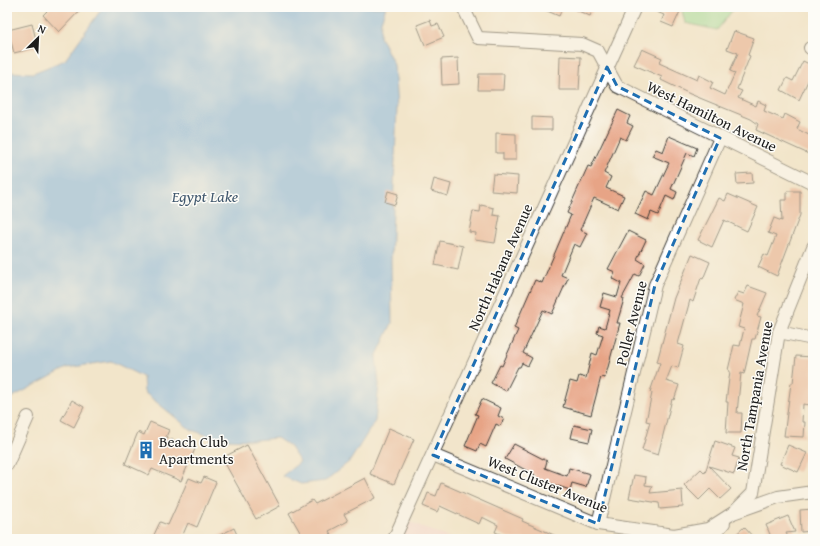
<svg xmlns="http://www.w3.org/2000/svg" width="820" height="546" font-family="'Gentium Book Plus',serif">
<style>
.built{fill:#f7cfd1}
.green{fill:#95dd98;stroke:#587c5a}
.water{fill:#78b3e9;stroke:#4a6882}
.building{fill:#e7a486}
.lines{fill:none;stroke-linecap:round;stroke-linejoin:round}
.minor-casing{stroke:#3c3a36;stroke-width:14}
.minor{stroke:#fff;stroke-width:12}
.marked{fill:none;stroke:#1f6fb2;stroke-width:3;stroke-dasharray:8 5;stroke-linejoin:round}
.labels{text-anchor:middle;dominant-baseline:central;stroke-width:3;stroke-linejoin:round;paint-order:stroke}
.street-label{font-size:15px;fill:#1c1c1c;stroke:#fdfcf7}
.poi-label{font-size:15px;fill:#1c1c1c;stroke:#fdfcf7;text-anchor:start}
.water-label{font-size:16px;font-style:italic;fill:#41586e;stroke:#fdfcf7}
</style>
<rect width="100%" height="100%" fill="#fdfcf7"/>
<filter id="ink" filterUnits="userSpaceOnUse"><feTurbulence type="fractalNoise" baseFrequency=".025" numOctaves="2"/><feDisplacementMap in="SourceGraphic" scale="8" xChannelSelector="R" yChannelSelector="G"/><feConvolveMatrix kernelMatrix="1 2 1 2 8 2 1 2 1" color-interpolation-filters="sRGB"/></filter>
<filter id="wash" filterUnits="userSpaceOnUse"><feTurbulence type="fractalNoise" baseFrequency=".012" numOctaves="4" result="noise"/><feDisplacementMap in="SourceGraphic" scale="16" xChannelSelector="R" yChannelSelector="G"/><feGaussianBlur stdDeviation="0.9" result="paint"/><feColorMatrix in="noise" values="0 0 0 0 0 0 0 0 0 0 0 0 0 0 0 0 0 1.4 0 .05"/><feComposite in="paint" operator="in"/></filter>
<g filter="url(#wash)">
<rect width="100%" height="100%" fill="#f2e5cb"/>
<polygon class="built" points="408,521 452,539 400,539"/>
<polygon class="green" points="681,7 735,7 717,30 685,23"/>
<polygon class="water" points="103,7 386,7 381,21 380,36 394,65 397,108 391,261 392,323 376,357 379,385 375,421 350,461 325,481 301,484 282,476 300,462 289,446 277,438 255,440 220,439 191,430 144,392 143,377 111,361 67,368 7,400 7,72 33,73 65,60"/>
<g id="blocks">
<g class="building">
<polygon points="51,7 83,7 59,32 43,15"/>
<polygon points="538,7 563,7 559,16"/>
<polygon points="569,7 594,7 590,16"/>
<polygon points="645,7 682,7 673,27 661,22 664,15"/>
<polygon points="430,20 432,26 438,24 444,37 425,45 417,25"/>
<polygon points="32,24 38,47 14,53 8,30"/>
<polygon points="734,31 754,38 748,55 750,56 737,89 742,91 738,98 756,106 758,101 766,105 764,111 783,119 785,114 800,122 797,129 813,137 813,156 756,130 758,124 751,119 690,94 661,80 662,77 634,65 642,49 662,58 659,63 697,80 699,75 713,82 710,88 725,95 735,73 730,71 738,53 727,49"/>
<polygon points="560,56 581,57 579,90 559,90"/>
<polygon points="458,58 459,84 442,85 441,59"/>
<polygon points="803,61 813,66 813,70 799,100 781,90 787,78 793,81"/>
<polygon points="479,74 504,74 503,90 478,90"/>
<polygon points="618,110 630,116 627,123 633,126 626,140 620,137 604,173 611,177 606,188 624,196 618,209 594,198 580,230 587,233 580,247 574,244 561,275 568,278 552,314 543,310 523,353 532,358 528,366 522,363 520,367 518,367 506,391 491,383 500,365 502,366 518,330 514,328 535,280 542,283 571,215 567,213 579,186 588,166 591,167"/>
<polygon points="532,117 552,118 552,130 532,130"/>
<polygon points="496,133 516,134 516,160 503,160 503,153 496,153"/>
<polygon points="669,136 697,148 694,156 687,153 671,189 677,192 674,200 666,196 658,215 651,212 648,220 635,214 646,191 654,195 669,163 652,156 656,149 663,152"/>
<polygon points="752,173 753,183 737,184 736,174"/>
<polygon points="493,174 518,176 517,193 491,191"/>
<polygon points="434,179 451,184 448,196 431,191"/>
<polygon points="388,191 398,194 395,205 385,202"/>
<polygon points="787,191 800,191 800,215 777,276 758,267 764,254 768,256 776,236 768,233 774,218 782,221 781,200 787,200"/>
<polygon points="728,194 758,207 747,231 724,220 712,247 698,240 719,198 725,201"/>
<polygon points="481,205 494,208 493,215 500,216 495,243 475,240 476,233 469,232 473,211 480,212"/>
<polygon points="628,231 646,240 637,259 645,264 639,276 635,274 622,298 624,299 617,323 620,323 605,378 601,377 591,415 563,407 570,381 577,383 579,376 586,378 592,353 597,355 603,335 597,333 599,326 605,328 610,310 600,307 604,293 617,297 621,283 612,278 615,272 608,269"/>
<polygon points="440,241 463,246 458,270 435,265"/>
<polygon points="692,254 710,262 703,279 701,278 693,302 690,300 678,344 684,346 678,368 672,366 666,381 679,385 674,400 672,399 658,455 642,450 650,422 646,421 652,393 650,392 660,363 657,362 674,298"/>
<polygon points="748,286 767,293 757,316 761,317 755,339 752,339 744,374 741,373 737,413 742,413 741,433 726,433 728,402 726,402 730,371 728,370 734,345 740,346 744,329 738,327 744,304 734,300 738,292 744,294"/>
<polygon points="796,356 813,357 813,398 811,398 810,405 803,404 802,422 805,422 804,437 784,436 791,383 793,383"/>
<polygon points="482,399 501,408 498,416 504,419 500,426 496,424 486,447 480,444 477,451 465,446 478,415 475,414"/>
<polygon points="72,400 84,407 74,427 61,420"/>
<polygon points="150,422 169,430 166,437 195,449 181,481 152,469 149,475 125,464 138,432 144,435"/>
<polygon points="574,425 592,429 589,442 571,438"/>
<polygon points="389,428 414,439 394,484 370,474"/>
<polygon points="715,441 735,448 732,456 739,458 734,474 709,466 731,489 720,499 710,489 699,500 684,485 701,469 705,473"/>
<polygon points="514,444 547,461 545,468 567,476 569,468 590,474 586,487 572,483 570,490 534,478 535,475 505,459"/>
<polygon points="247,445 280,506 256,519 222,458"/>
<polygon points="788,445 807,453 798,472 780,464"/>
<polygon points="634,475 646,477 645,485 652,486 650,493 682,490 683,507 660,509 659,503 629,498"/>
<polygon points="204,477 216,482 197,527 188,523 181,539 152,539 160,522 168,525 189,478 201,483"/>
<polygon points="365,478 375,498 344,514 348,521 329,531 334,539 304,539 289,513 312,500 315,504"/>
<polygon points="441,483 523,519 522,521 563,539 512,539 495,532 498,525 482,517 479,524 440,506 437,512 423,506 428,493 436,496"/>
<polygon points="813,509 813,531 801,532 800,510"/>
<polygon points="788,516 795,532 786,533 789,539 772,539 766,525"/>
<polygon points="744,527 755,539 731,539"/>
<polygon points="234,528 239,539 212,539"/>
</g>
</g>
</g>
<g filter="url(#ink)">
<use href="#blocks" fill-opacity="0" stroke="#3c3a36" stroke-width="1"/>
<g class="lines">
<g class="minor-casing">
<g id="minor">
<polyline points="463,7 478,38 582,44 598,51 617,86 813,183"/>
<polyline points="810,48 813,50"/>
<polyline points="779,332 813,339"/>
<polyline points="433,455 598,524 674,535 708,529 733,513 778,497 813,492"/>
<polyline points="7,465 28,417"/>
<polyline points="736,510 753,493 779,332 813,247"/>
<polyline points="598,524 655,285 720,138"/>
<polyline points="394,539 635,7"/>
<polyline points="710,539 724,523"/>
</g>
</g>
<use href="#minor" class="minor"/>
</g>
</g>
<path d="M0 0H820V546H0ZM607 67 617 86 720 138 655 285 598 524 433 455Z" fill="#f2e5cb" fill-opacity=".55" fill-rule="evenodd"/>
<path class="marked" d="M607 67 617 86 720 138 655 285 598 524 433 455Z"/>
<defs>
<g id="building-bare" transform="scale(1.38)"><path d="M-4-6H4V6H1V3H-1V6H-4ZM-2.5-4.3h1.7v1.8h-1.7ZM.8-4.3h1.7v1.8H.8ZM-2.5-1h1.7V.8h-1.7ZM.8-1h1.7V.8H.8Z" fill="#1f6fb2" stroke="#fdfcf7" stroke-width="2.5" paint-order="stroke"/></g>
</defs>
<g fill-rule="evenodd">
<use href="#building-bare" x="146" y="450"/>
</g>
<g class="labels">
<g class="street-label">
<text transform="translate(712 116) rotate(26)">West Hamilton Avenue</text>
<text transform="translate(500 267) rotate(-66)">North Habana Avenue</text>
<text transform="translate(631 323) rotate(-76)">Poller Avenue</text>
<text transform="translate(754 396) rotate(-80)">North Tampania Avenue</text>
<text transform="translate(548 484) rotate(22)">West Cluster Avenue</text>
</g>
<g class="poi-label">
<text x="159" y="441">Beach Club<tspan x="159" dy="17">Apartments</tspan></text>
</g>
<g class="water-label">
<text x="205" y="196">Egypt Lake</text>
</g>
</g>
<rect width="820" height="546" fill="none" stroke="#fdfcf7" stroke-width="24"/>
<g transform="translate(38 38) rotate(24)" stroke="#fdfcf7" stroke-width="3" paint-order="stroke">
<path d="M0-3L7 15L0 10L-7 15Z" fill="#1c1c1c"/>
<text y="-6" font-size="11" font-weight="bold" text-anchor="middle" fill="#1c1c1c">N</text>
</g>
</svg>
